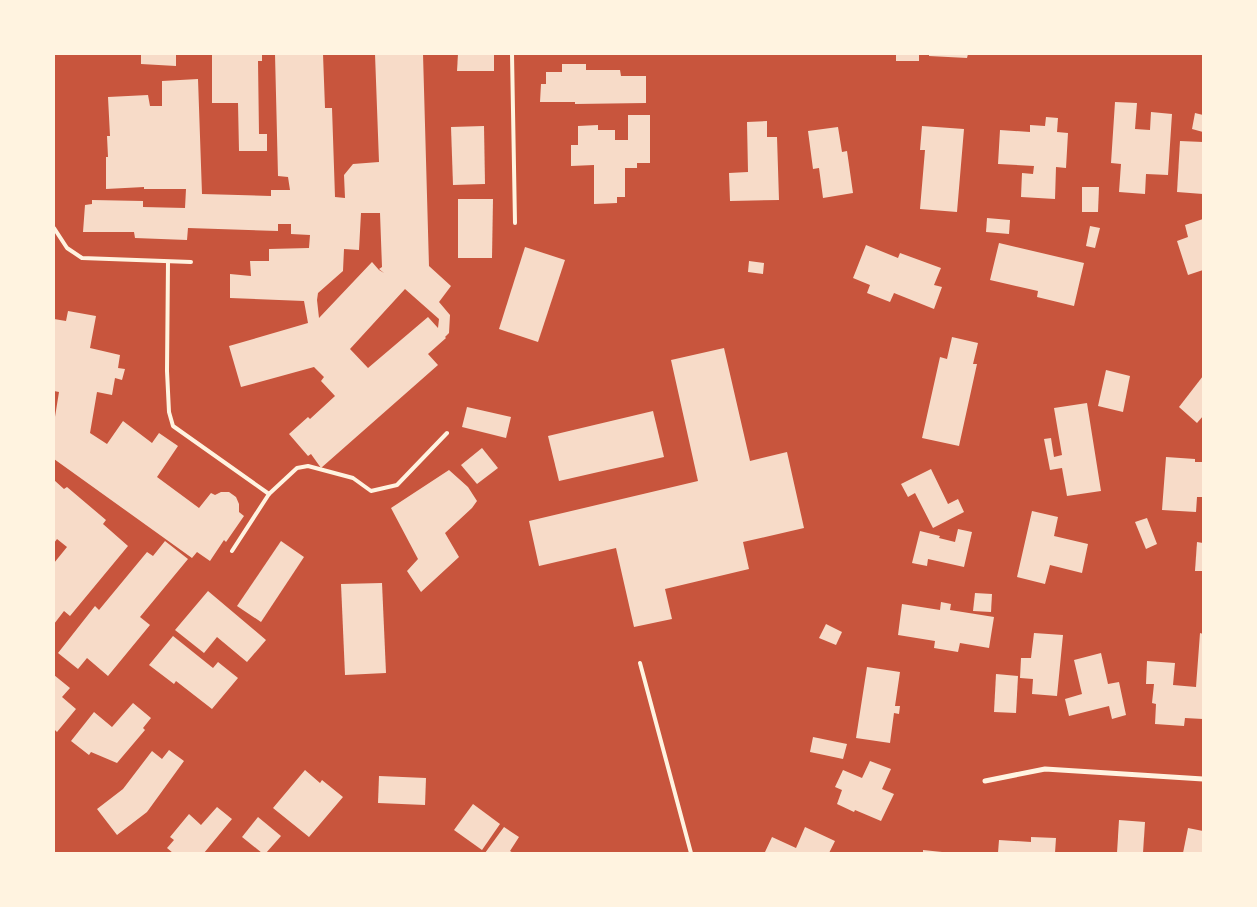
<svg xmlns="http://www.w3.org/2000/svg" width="1257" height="907" font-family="'Crimson Pro',serif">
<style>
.building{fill:#f7dbc8;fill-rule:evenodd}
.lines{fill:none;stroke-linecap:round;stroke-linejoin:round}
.service{stroke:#fff3e0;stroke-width:4}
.minor{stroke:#fff3e0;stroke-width:5}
</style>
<rect width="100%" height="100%" fill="#c8553d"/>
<g class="building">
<polygon points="141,54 176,54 176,66 141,64"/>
<polygon points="212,54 262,54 262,61 258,61 259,134 267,134 267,151 239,151 238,103 212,103"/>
<path d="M275 54H323L325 108H332L335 197 345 198 344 175 353 164 379 162 375 54H423L429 266 451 286 439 302 450 315 449 333 445 337 446 338 428 354 438 365 321 468 311 454 308 456 289 434 308 417 310 419 335 396 321 381 324 377 314 367 241 387 229 346 308 323 304 301 230 298V274L251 276 250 261H269V249L309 248 310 235 291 234V224H278V231L188 228 187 240 135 238 134 232H83L85 205 92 204V200L143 201V207L185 208 186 189H144V187L106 189V157H108L107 136H110L108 97 148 95 150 106H162V81L198 79 202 194 271 196V190H290L288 177 278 176ZM361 213H380L382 267 379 269 384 273 379 270 372 262 319 318 317 300 318 293 343 271 344 249 359 250ZM405 289 439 319 438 328 428 317 368 368 350 349Z"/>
<polygon points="458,54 494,54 494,71 457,71"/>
<rect x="896" y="54" width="23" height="7"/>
<polygon points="929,54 968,54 967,58 929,56"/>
<polygon points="562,64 586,64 586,70 620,70 621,76 646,76 646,103 575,104 575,102 540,102 541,84 546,84 546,72 562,72"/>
<polygon points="1115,102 1137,103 1135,129 1150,130 1151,112 1172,114 1168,175 1146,174 1145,194 1119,192 1121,164 1111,163"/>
<polygon points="1195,113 1203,115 1203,132 1192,129"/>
<polygon points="628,115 650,115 650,163 637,163 637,168 625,168 625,197 617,197 617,203 594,204 594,165 571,166 571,145 578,145 578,126 598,125 598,130 615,130 615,140 628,140"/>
<polygon points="1046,117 1058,118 1057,132 1068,133 1066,168 1056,167 1055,199 1021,197 1022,173 1033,174 1034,166 998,164 1000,130 1030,132 1030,125 1045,126"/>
<polygon points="767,121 767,137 777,137 779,200 730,201 729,173 748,172 747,122"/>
<polygon points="484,126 485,184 453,185 451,127"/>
<polygon points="922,126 964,129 957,212 920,209 925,150 920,150"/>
<polygon points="838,127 842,152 847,151 853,193 823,198 819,168 813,169 808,131"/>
<polygon points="1180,141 1203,142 1203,194 1177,192"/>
<polygon points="1082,187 1099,187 1098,212 1082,212"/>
<polygon points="458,199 493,199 492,258 458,258"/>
<polygon points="987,218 1010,220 1009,234 986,232"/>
<polygon points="1203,219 1203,270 1188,275 1177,241 1188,237 1185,225"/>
<polygon points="1090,226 1100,228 1095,248 1086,246"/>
<polygon points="999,243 1084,263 1074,306 1037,297 1038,291 990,280"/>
<polygon points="866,245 898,258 900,253 941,268 934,285 942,287 934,309 894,293 890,302 867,293 870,285 853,278"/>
<polygon points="525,247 565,260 538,342 499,329"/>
<polygon points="749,261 764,263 763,274 748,272"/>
<polygon points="68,311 96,316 90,348 120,355 118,368 125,369 122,380 115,378 112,395 97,392 90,433 107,444 123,421 152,443 159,433 178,446 157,477 199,508 211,493 215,495 221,492 229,492 236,497 239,504 239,512 244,516 226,542 224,540 210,561 197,552 192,558 54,459 54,423 59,392 54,391 54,319 66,321"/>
<polygon points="952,337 978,343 973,364 977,364 959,446 922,438 940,357 947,359"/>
<polygon points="724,348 750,461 787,452 804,528 743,542 749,569 665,589 672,619 634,627 616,548 539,566 529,521 698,481 671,360"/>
<polygon points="1106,370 1130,376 1123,412 1098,406"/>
<polygon points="1203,376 1203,416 1197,423 1179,407"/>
<polygon points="1087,403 1101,491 1067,496 1062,468 1050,470 1044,439 1051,438 1054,457 1062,455 1054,408"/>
<polygon points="467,407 511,417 506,438 462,427"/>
<polygon points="653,411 664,457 559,481 548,436"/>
<polygon points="482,448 498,468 477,484 461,465"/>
<polygon points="1166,457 1195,459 1195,462 1203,462 1203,497 1197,497 1196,512 1162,510"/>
<polygon points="931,469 948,504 958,499 964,512 933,528 915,493 908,497 901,484"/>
<polygon points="449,470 468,487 477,501 472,508 445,533 459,557 421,592 407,571 418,559 391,508"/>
<polygon points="54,480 64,489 67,487 106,520 103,524 128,546 70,616 64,611 54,624 54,563 67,547 57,539 54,543"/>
<polygon points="1032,511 1058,517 1054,536 1088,544 1082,573 1050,565 1045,584 1017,577"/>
<polygon points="1147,518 1157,544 1146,549 1135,522"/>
<polygon points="958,529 972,532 964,567 928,559 927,566 912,563 920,531 940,536 939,538 955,542"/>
<polygon points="165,541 188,559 140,617 150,625 108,676 87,658 78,669 58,653 95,606 99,610 147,552 153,556"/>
<polygon points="281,541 304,557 261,622 237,606"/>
<polygon points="1197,542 1203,543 1203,571 1195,571"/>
<polygon points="382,583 386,673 345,675 341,584"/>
<polygon points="208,591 266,640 247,662 217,637 204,653 175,630"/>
<polygon points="975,593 992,594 991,612 973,611"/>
<polygon points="941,602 951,604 950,610 994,617 989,648 960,643 958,652 934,648 935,641 898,635 902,604 940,610"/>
<polygon points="826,624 842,632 836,645 819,638"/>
<polygon points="1034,633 1063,635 1057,696 1032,694 1033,679 1020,678 1021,658 1031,658"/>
<polygon points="1200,633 1203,634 1203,719 1185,718 1184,726 1155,724 1156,704 1152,703 1154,684 1146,684 1147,661 1175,663 1173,685 1196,687"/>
<polygon points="173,636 213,668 218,662 238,678 212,709 176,681 174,684 149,665"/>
<polygon points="1101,653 1108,684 1119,682 1126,715 1112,719 1109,706 1069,716 1065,699 1082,694 1074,660"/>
<polygon points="867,667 900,672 895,706 900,706 899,714 894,713 890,743 856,738"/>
<polygon points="996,674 1018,676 1016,713 994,712"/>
<polygon points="54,675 70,688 62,697 76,709 57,732 54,729"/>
<polygon points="133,703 151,718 143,728 145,730 117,763 91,752 89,755 71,741 94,712 112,727"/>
<polygon points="813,737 847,744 843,759 810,752"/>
<polygon points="169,750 184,761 147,812 117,835 97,809 123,789 152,751 162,759"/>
<polygon points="870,761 891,769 882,789 894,794 881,821 855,810 854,812 837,804 842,790 835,787 843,770 862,778"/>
<polygon points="305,770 320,783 322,780 343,797 309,837 273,808"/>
<polygon points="379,776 426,778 425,805 378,803"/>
<polygon points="473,804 500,824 482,850 454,830"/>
<polygon points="217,807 232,819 204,853 173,853 167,848 174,840 170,837 189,814 201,825"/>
<polygon points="258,817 281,836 266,853 262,853 242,837"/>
<polygon points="1119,820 1145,822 1143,853 1117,853"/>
<polygon points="504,827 519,837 510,851 513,853 485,853"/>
<polygon points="805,827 835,841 829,853 765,852 772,837 796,848"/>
<polygon points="1188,828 1203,831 1203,853 1183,853"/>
<polygon points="1031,837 1056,838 1055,853 998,853 999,840 1031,842"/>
<polygon points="923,850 942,852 941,853 923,853"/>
</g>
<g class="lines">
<g class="service">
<polyline points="512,54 515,223"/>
<polyline points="54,228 67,248 82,258 191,262"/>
<polyline points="168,262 167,371 169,412 173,426 269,494 297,468 308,466 353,478 371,491 397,485 447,433"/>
<polyline points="232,551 269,494"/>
<polyline points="640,663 691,853"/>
</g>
<polyline class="minor" points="985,781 1045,769 1203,779"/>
</g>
<rect width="1257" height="907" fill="none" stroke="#fff3e0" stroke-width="110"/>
</svg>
